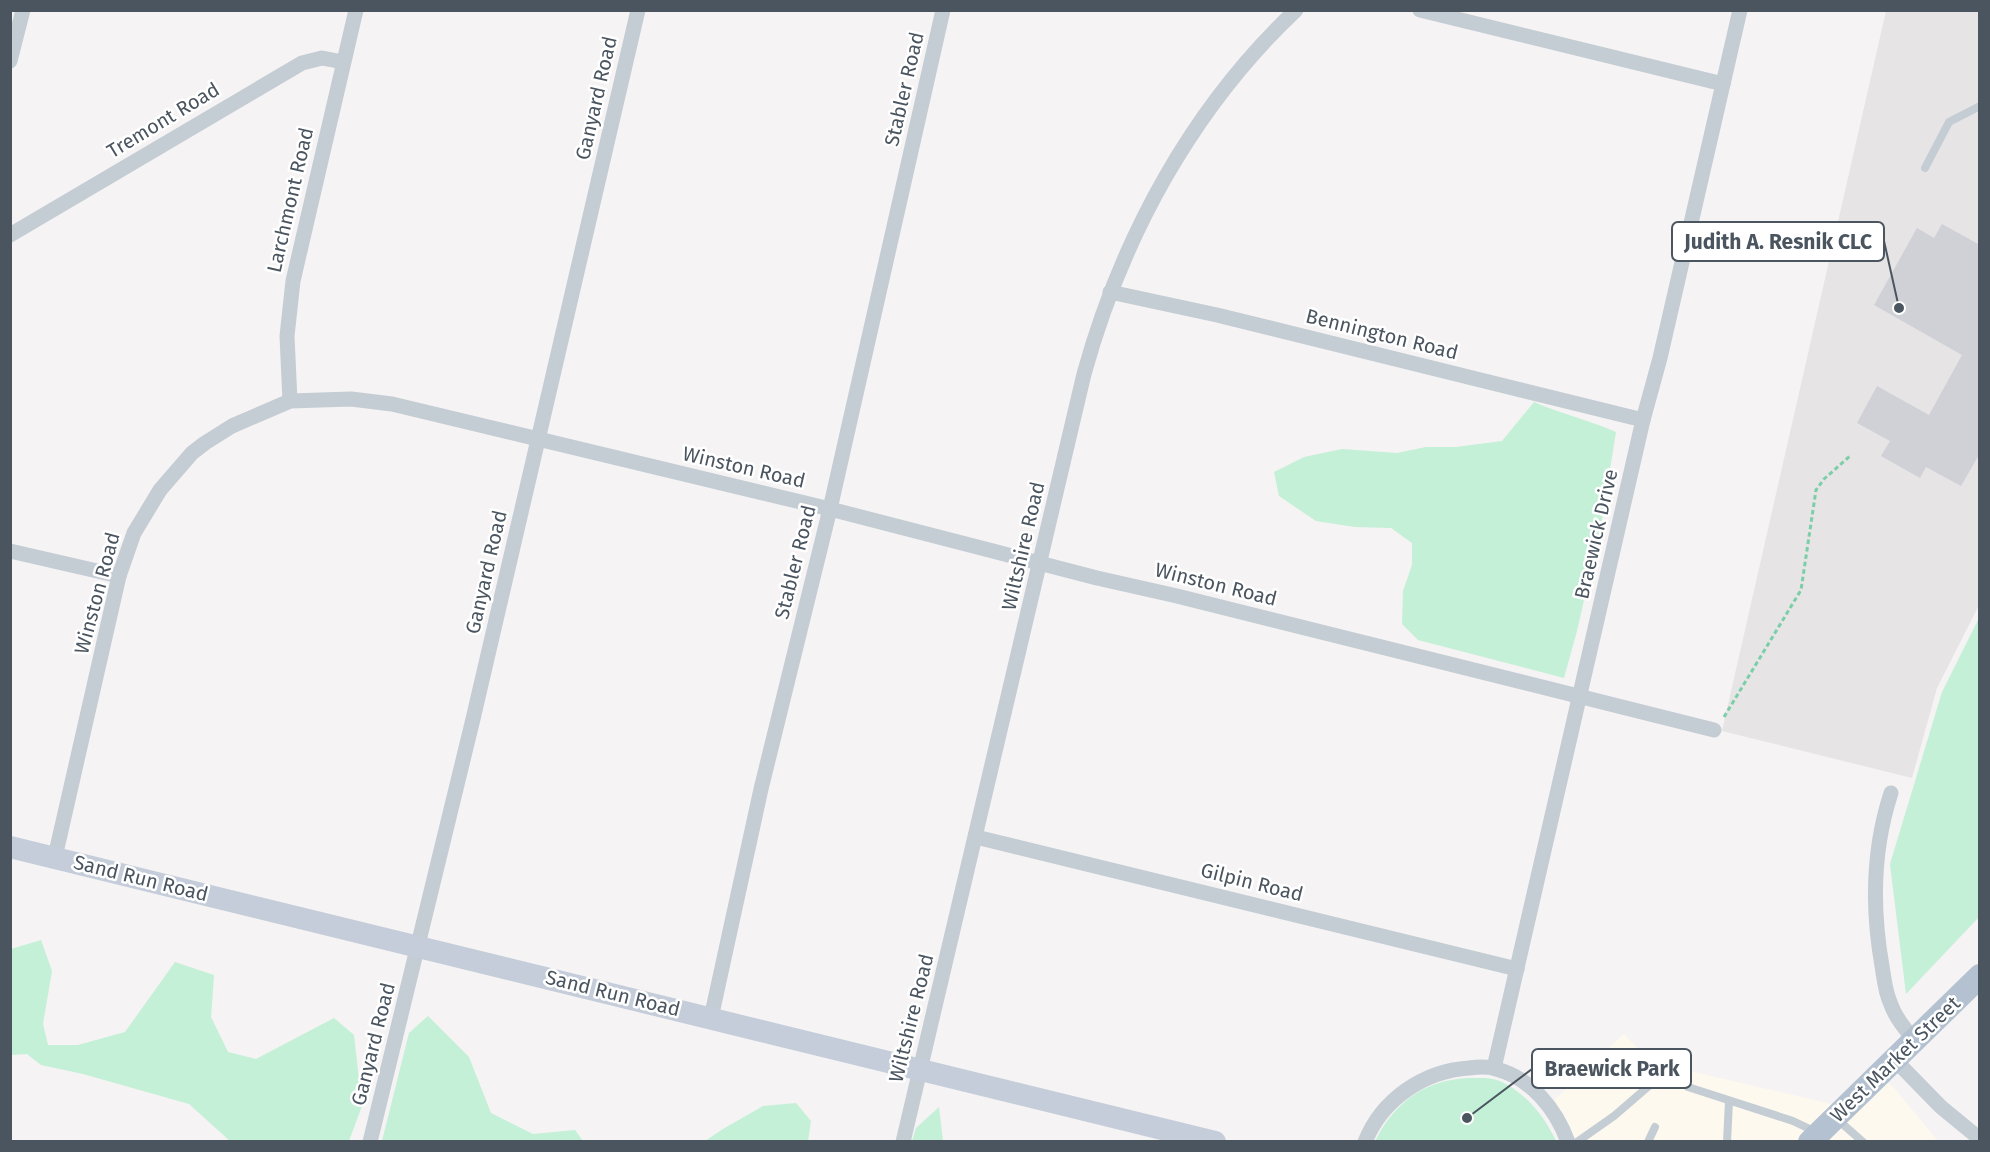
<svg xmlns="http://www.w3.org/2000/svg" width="1990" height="1152" font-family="'Fira Sans',sans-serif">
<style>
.commercial{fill:#fdf9ee}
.education{fill:#e6e4e5}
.green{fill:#c3f0d6}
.building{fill:#cfd1d7}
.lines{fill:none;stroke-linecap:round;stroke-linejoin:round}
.path{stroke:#7acfa8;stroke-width:3;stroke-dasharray:4.5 3;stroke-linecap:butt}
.lane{stroke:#c4ccd4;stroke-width:8}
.street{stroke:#c4ccd4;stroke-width:15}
.secondary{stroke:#c4cdd9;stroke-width:22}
.primary{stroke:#b3c1d0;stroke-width:24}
.labels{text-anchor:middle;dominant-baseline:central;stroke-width:5;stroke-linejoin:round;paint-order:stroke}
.street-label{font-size:20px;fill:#4a5560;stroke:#fff}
.leader{fill:none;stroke:#4a5560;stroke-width:2}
.callout-dot{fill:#4a5560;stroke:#fff;stroke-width:2}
.callout{fill:#fff;stroke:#4a5560;stroke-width:2}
.callout-label{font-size:21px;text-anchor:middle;font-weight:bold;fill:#4a5560}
</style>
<rect width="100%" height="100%" fill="#f5f3f3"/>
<polygon class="commercial" points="1624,1034 1651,1062 1844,1107 1879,1075 1895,1089 1938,1141 1568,1141 1548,1106"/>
<polygon class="education" points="1886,11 1979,11 1979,605 1937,688 1912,778 1722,731"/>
<g class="green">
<path d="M1534 402C1561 414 1589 420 1616 432L1601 525 1577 631 1564 678 1418 640 1402 624 1403 591 1412 565V543L1391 528 1355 527 1316 521 1279 496 1274 472 1304 457 1342 449 1397 453 1426 447H1456L1502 441Z"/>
<polygon points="1979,618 1979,917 1906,994 1890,864 1942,692"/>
<polygon points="41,940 52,971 43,1024 48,1045 78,1045 125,1032 175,962 214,975 211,1017 228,1052 256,1059 334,1018 354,1035 362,1106 349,1141 230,1141 189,1104 83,1074 41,1065 27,1054 11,1055 11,949"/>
<polygon points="428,1016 469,1057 491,1113 533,1134 575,1130 583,1141 382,1141 409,1033"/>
<path d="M1467 1078C1477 1078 1491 1077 1500 1081 1525 1092 1545 1117 1556 1141L1375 1142C1387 1115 1411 1091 1439 1083 1448 1080 1458 1079 1467 1078Z"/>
<polygon points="796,1103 811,1121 808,1141 705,1141 723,1129 763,1106"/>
<polygon points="939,1107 943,1141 912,1141 916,1128"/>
</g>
<polygon class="building" points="1942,224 1980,245 1980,453 1961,486 1926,467 1920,478 1881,456 1890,441 1857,423 1877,386 1929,415 1962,355 1874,305 1917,228 1934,238"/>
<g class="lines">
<polyline class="path" points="1724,717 1801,590 1816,490 1824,479 1851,455"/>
<g class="lane">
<polyline points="1925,168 1949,122 1980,106"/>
<polyline points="1688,1087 1793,1121 1814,1131"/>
<polyline points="1838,1120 1863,1142"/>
<polyline points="1577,1142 1614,1116 1657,1079"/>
<polyline points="1648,1142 1655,1127"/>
<polyline points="1727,1142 1729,1101"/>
</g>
<g class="street">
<polyline points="1420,10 1723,84"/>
<polyline points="10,61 23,10"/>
<polyline points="10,235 302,63 322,58 343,62"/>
<polyline points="1110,292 1217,315 1643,420"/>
<polyline points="290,401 287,336 293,281 356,10"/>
<polyline points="10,551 119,576"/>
<path d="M1891 793C1873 848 1872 909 1882 966 1884 978 1885 991 1890 1002 1895 1017 1905 1029 1915 1041"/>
<polyline points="976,837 1517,969"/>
<polyline points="55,857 119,576 134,533 160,490 192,453 205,443 232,426 290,401 351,399 392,404 830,509 1097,578 1177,596 1714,730"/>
<polyline points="711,1018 761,789 830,509 943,10"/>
<polyline points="1895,1060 1941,1107 1980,1139"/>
<polyline points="1494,1068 1643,420 1660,358 1740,10"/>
<polyline points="370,1142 473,719 638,10"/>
<path d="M903 1142 1084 374C1122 237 1192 108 1296 10"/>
<path d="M1365 1142C1382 1099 1424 1071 1469 1068 1477 1067 1488 1066 1496 1069 1531 1078 1556 1109 1568 1142"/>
</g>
<polyline class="secondary" points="10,847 1215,1142"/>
<polyline class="primary" points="1810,1142 1980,976"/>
</g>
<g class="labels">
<g class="street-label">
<text transform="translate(904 89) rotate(-77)">Stabler Road</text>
<text transform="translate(596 98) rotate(-77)">Ganyard Road</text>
<text transform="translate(163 120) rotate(-31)">Tremont Road</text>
<text transform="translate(290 200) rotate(-77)">Larchmont Road</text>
<text transform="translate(1382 334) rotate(14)">Bennington Road</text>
<text transform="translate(744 467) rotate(13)">Winston Road</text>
<text transform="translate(1596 534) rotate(-77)">Braewick Drive</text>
<text transform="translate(1023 546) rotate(-77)">Wiltshire Road</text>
<text transform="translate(795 562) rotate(-76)">Stabler Road</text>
<text transform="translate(486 572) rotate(-77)">Ganyard Road</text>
<text transform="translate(1216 584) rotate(14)">Winston Road</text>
<text transform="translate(97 593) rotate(-75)">Winston Road</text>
<text transform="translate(141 878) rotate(14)">Sand Run Road</text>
<text transform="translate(1252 882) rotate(14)">Gilpin Road</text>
<text transform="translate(613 993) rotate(14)">Sand Run Road</text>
<text transform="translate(911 1018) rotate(-76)">Wiltshire Road</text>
<text transform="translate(373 1044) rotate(-76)">Ganyard Road</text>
<text transform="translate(1895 1059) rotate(-44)">West Market Street</text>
</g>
</g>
<path class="leader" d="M1899 308L1884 241M1467 1118L1532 1069"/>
<g class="callout-dot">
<circle cx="1899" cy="308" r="6"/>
<circle cx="1467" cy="1118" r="6"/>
</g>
<g class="callout">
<rect x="1672" y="222" width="212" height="39" rx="6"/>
<rect x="1532" y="1049" width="159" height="39" rx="6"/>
</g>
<g class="callout-label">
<text x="1778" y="249">Judith A. Resnik CLC</text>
<text x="1612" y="1076">Braewick Park</text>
</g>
<rect width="1990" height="1152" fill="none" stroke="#4a5560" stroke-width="24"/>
</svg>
